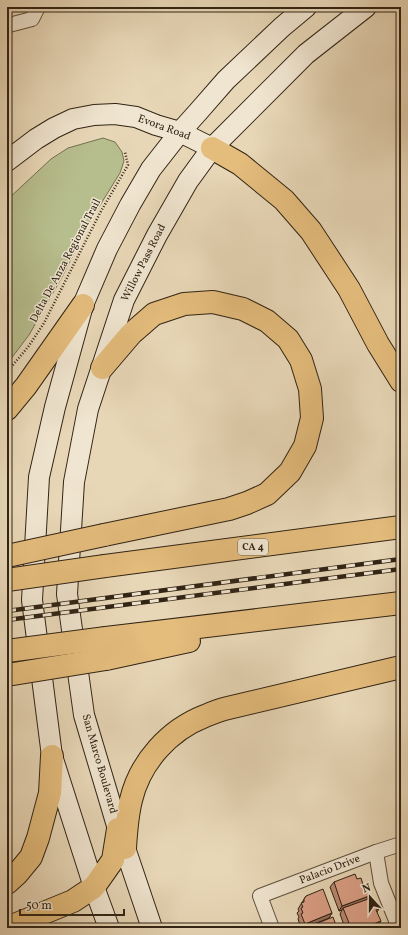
<svg xmlns="http://www.w3.org/2000/svg" width="408" height="935" font-family="Vollkorn,serif">
<style>
.green{fill:#b7be8e;stroke:#747152}
.lines{fill:none;stroke-linecap:round;stroke-linejoin:round}
.street-casing{stroke:#5f513e;stroke-width:16}
.secondary-casing{stroke:#312415;stroke-width:22}
.highway-casing{stroke:#312415;stroke-width:24}
.path{stroke:#312415;stroke-width:2.5;stroke-dasharray:1 2;stroke-linecap:butt}
.street{stroke:#f0e5d0;stroke-width:14}
.secondary{stroke:#f0e5d0;stroke-width:20}
.highway{stroke:#e4bc7c;stroke-width:22}
.rail-casing{stroke:#312415;stroke-width:4.5}
.rail{stroke:#f0e5d0;stroke-width:3;stroke-dasharray:9;stroke-linecap:butt}
.highway-bridge-casing{stroke:#312415;stroke-width:24;stroke-linecap:butt}
.highway-bridge{stroke:#e4bc7c;stroke-width:22}
.wall{fill:#bd8a74;stroke:#312415}
.shaded-wall{fill:#9a705e;stroke:#312415}
.building{fill:#dca087;stroke:#312415}
.labels{text-anchor:middle;dominant-baseline:central;stroke-width:3;stroke-linejoin:round;paint-order:stroke}
.shield{fill:#f0e5d0;stroke:#6a5e4d;stroke-width:1}
.shield-label{font-size:10px;font-weight:bold;fill:#312415}
.street-label{font-size:11px;fill:#312415;stroke:#f0e5d0}
</style>
<rect width="100%" height="100%" fill="#e8d7b7"/>
<filter id="stains"><feTurbulence type="fractalNoise" baseFrequency=".005" numOctaves="4"/><feColorMatrix values="0 0 0 0 .2 0 0 0 0 .09 0 0 0 0 .02 0 0 0 .5 -.17"/></filter>
<radialGradient id="worn" r=".72"><stop offset=".6" stop-color="#630" stop-opacity="0"/><stop offset="1" stop-color="#630" stop-opacity=".3"/></radialGradient>
<polygon class="green" points="103,138 115,142 122,152 124,161 120,173 89,223 62,277 29,335 7,364 7,200 51,159 68,148"/>
<g class="lines">
<g class="street-casing">
<g id="street">
<polyline points="7,25 9,25 32,19 38,7"/>
<polyline points="376,852 381,883 399,928"/>
<polyline points="272,928 260,896 376,852 401,844"/>
</g>
</g>
<g class="secondary-casing">
<g id="secondary">
<polyline points="7,161 36,139 54,128 73,119 94,115 115,114 136,117 156,125 180,132 212,148"/>
<polyline points="109,928 94,887 52,756 32,600 39,477 55,407 83,305 107,249 130,205 151,169 180,132 198,112 226,80 282,27 306,7"/>
<polyline points="152,928 125,848 118,829 84,715 67,594 74,482 88,409 124,300 157,235 188,181 212,148 306,54 366,7"/>
</g>
</g>
<g class="highway-casing">
<g id="highway">
<polyline points="212,148 240,164 284,200 311,231 349,289 378,344 401,381"/>
<polyline points="102,368 131,334 154,314 184,304 213,302 243,309 267,321 288,339 301,360 310,389 312,418 305,446 290,472 267,494 247,503 229,509 104,535"/>
<polyline points="7,409 26,386 83,305"/>
<polyline points="105,566 401,527"/>
<polyline points="106,638 401,603"/>
<polyline points="106,659 189,641"/>
<path d="M125 848C126 832 127 816 131 800 140 762 169 730 205 716 212 713 220 710 228 708L401 667"/>
<polyline points="7,883 17,874 31,857 38,838 50,793 52,756"/>
<polyline points="7,928 73,901 94,887 113,860 118,829"/>
</g>
</g>
<polyline class="path" points="7,372 28,347 44,323 100,213 128,165 125,152"/>
<use href="#street" class="street"/>
<use href="#secondary" class="secondary"/>
<use href="#highway" class="highway"/>
<g class="rail-casing">
<g id="rail">
<polyline points="7,611 401,559"/>
<polyline points="7,620 401,569"/>
</g>
</g>
<use href="#rail" class="rail"/>
<g class="highway-bridge-casing">
<g id="highway-bridge">
<polyline points="7,556 104,535"/>
<polyline points="7,580 105,566"/>
<polyline points="7,651 106,638"/>
<polyline points="7,675 106,659"/>
</g>
</g>
<use href="#highway-bridge" class="highway-bridge"/>
</g>
<g class="wall">
<polygon points="357,879 364,888 369,896 367,900 373,903 379,909 377,912 378,926 383,928 345,928 340,914 342,910 339,911 330,887 334,882"/>
<polygon points="306,896 332,913 329,918 304,928 301,928 298,919 299,917 297,913 299,911 298,909"/>
</g>
<g class="shaded-wall">
<polygon points="369,896 366,901 343,908 342,910 339,911 342,906"/>
<polygon points="332,913 329,918 304,928 303,928 305,924"/>
<polygon points="381,921 377,927 373,928 363,928"/>
</g>
<g class="building">
<polygon points="355,874 357,879 361,878 364,888 366,887 369,896 342,906 334,882"/>
<polygon points="323,889 332,913 305,924 301,914 303,913 301,908 303,907 301,903 304,902 304,899 306,896"/>
<polygon points="371,898 373,903 376,902 379,909 376,910 381,921 363,928 351,928 343,908"/>
<polygon points="333,917 337,928 308,928 308,927"/>
<polygon points="381,924 383,928 372,928"/>
</g>
<g class="labels">
<rect class="shield" x="238" y="539" width="30" height="16" rx="3"/>
<g class="shield-label">
<text x="253" y="547">CA 4</text>
</g>
<g class="street-label">
<text transform="translate(164 128) rotate(20)">Evora Road</text>
<text transform="translate(66 261) rotate(-62)">Delta De Anza Regional Trail</text>
<text transform="translate(144 263) rotate(-63)">Willow Pass Road</text>
<text transform="translate(99 764) rotate(74)">San Marco Boulevard</text>
<text transform="translate(330 870) rotate(-21)">Palacio Drive</text>
</g>
</g>
<rect width="408" height="935" fill="none" stroke="#e8d7b7" stroke-width="24"/>
<rect x="8" y="8" width="392" height="919" fill="none" stroke="#312415" stroke-width="2"/>
<rect x="12" y="12" width="384" height="911" fill="none" stroke="#312415"/>
<g transform="translate(370 897) rotate(339)" stroke="#f0e5d0" stroke-width="3" paint-order="stroke">
<path d="M0-3L7 15L0 10L-7 15Z" fill="#312415"/>
<text y="-6" font-size="11" font-weight="bold" text-anchor="middle" fill="#312415">N</text>
</g>
<path d="M20 909v6h104v-6" fill="none" stroke="#312415" stroke-width="2"/>
<text x="26" y="909" font-size="12" fill="#312415" stroke="#f0e5d0" stroke-width="3" paint-order="stroke">50 m</text>
<rect width="100%" height="100%" filter="url(#stains)"/>
<rect width="100%" height="100%" fill="url(#worn)"/>
</svg>
